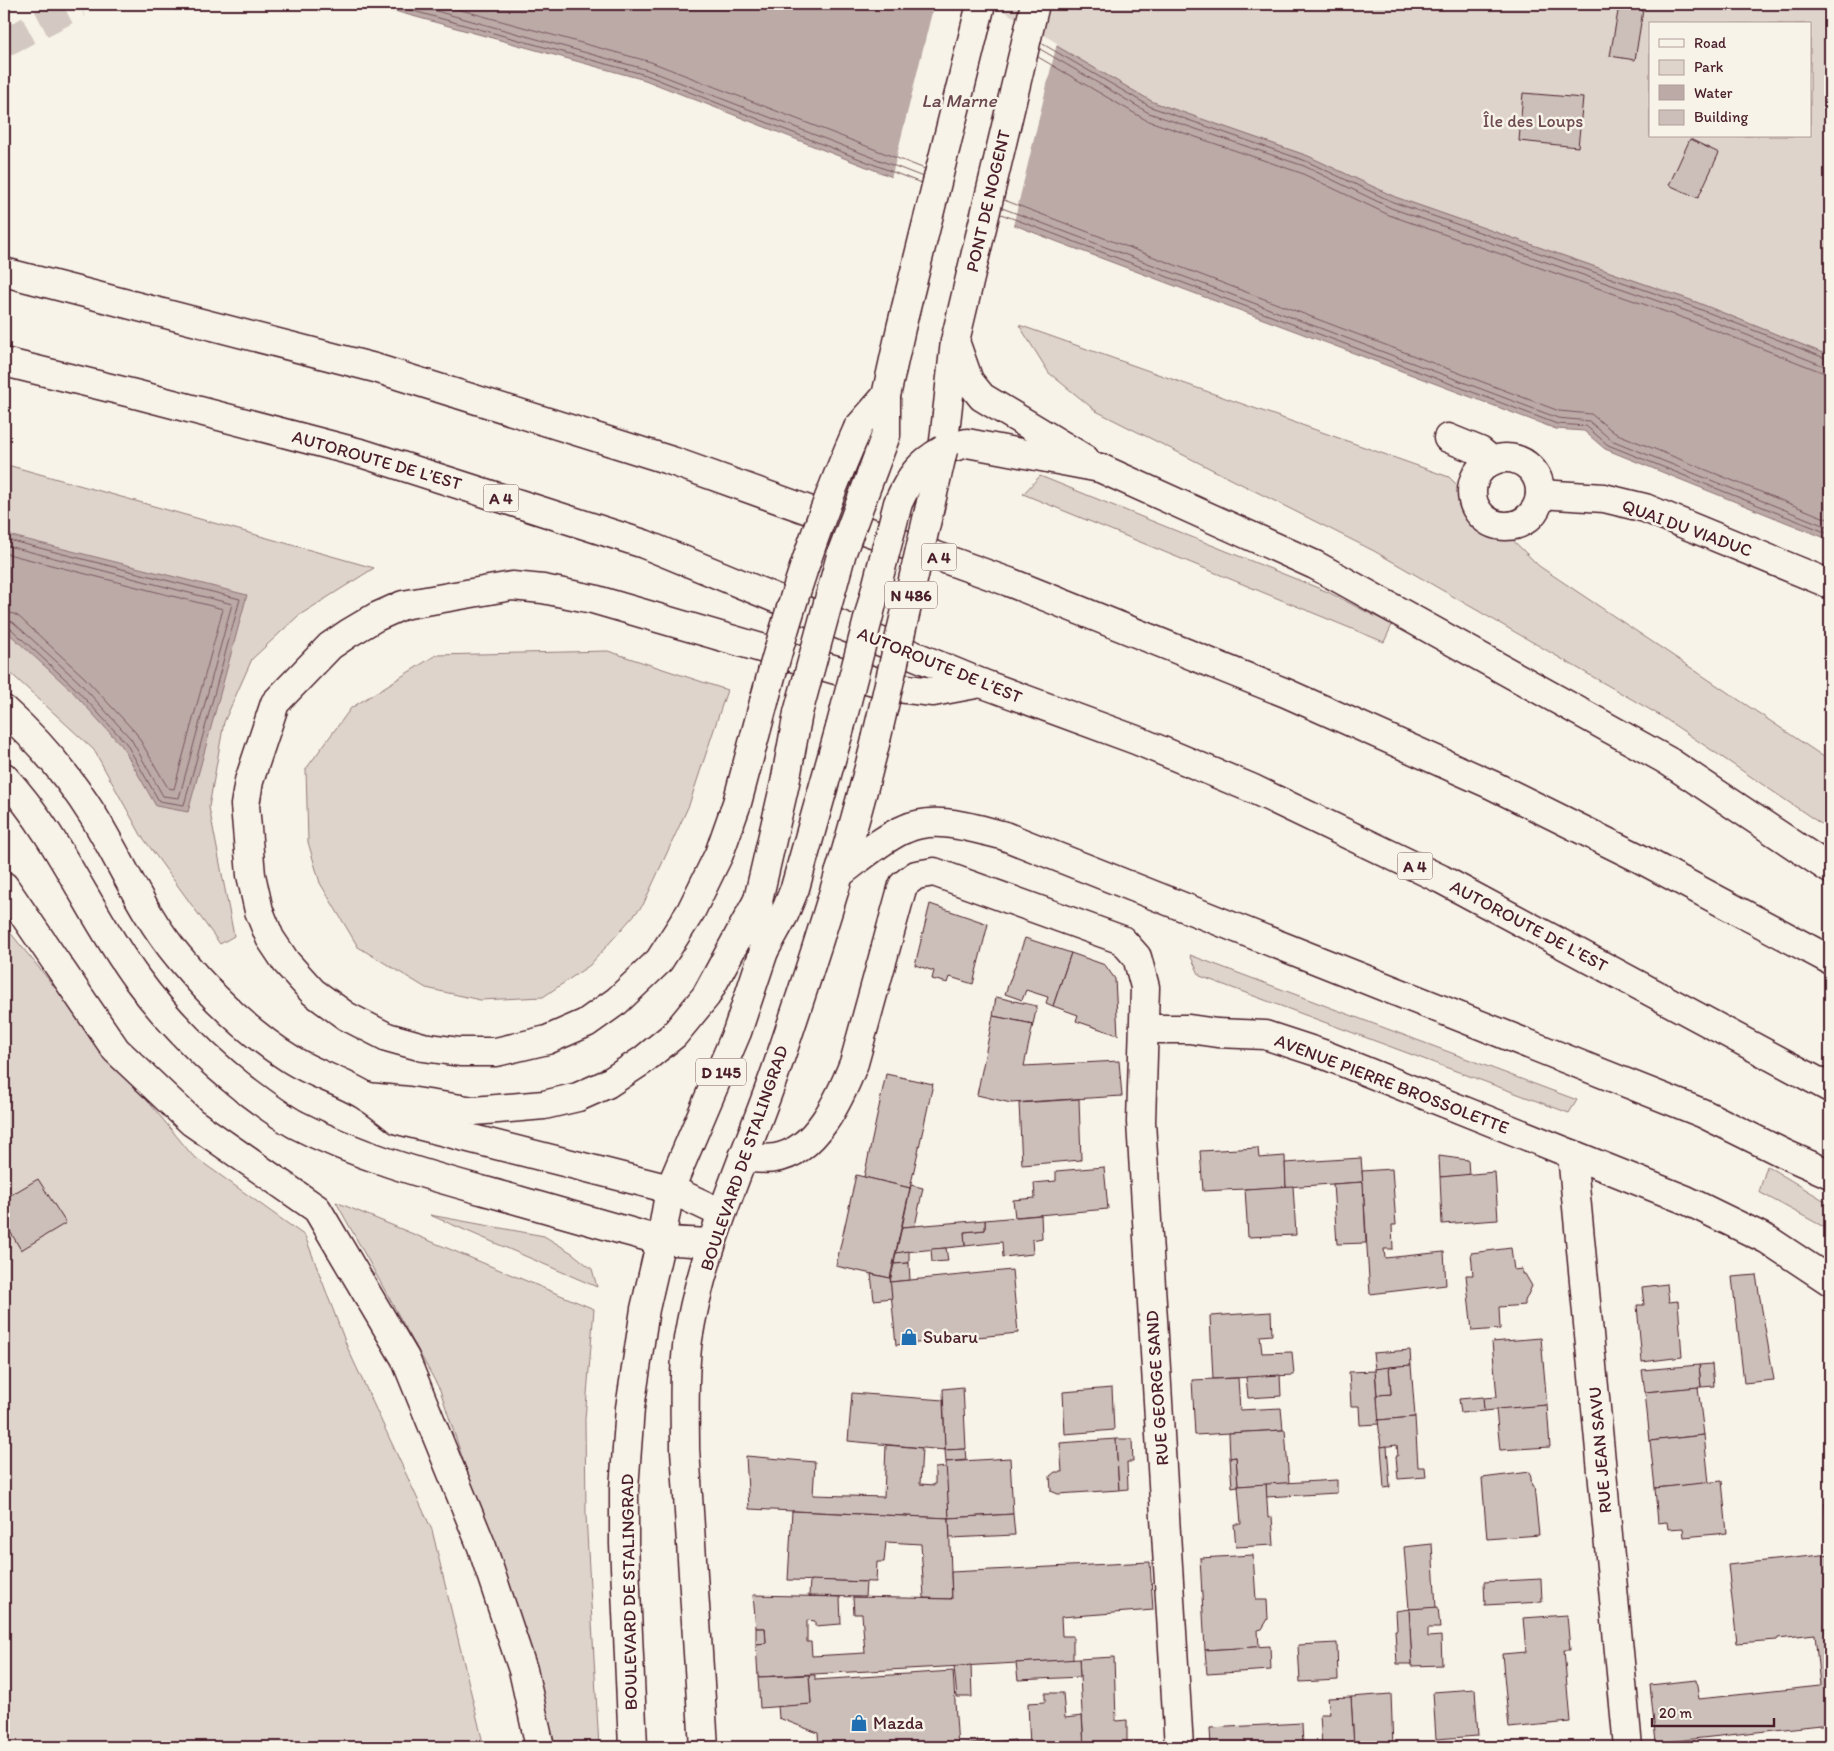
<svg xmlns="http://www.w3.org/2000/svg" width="1834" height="1751" font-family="Itim,sans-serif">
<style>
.green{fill:#ded4cc;stroke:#947a7c;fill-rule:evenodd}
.water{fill:#bcaaa7;stroke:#8e7275}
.pier{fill:#f7f3e8}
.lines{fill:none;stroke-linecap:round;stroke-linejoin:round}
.shore{stroke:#78575d;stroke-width:1}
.building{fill:#ccbfb9;stroke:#4a1f2b}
.highway-tunnel{stroke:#d4c9c2;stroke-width:28;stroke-dasharray:28 14;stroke-linecap:butt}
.minor-casing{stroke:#4a1f2b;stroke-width:31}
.major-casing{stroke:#4a1f2b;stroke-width:31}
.highway-casing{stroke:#4a1f2b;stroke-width:31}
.minor{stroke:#f7f3e8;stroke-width:28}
.major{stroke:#f7f3e8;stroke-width:28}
.highway{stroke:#f7f3e8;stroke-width:28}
.major-bridge-casing{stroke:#4a1f2b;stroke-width:31;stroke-linecap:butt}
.highway-bridge-casing{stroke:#4a1f2b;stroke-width:31;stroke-linecap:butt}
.major-bridge{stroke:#f7f3e8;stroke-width:28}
.highway-bridge{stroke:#f7f3e8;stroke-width:28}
.labels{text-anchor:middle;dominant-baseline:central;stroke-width:5;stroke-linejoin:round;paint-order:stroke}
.shield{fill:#f7f3e8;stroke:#7e5f64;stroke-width:1}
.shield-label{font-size:16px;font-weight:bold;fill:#4a1f2b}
.park-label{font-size:18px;fill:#6f4c53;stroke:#f7f3e8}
.street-label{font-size:18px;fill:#4a1f2b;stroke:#f7f3e8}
.poi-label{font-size:18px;fill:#4a1f2b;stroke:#f7f3e8;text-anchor:start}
.water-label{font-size:19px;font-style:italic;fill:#6c4950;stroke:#f7f3e8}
</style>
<rect width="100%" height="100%" fill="#f7f3e8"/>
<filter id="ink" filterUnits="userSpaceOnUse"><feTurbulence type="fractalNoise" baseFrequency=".02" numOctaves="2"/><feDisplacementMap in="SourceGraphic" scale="10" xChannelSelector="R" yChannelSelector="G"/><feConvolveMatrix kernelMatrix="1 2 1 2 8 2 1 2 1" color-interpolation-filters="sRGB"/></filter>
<g filter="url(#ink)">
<g class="green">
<path d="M988 4H1830V356L1696 302 1395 197 1308 156 1153 102 996 11ZM1650 24H1810V136H1650Z"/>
<polygon points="1019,325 1449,477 1539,566 1830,761 1830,830 1661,716 1374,551 1096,411 1049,373"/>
<polygon points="4,464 374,568 298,616 252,659 224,722 209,807 234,936 220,944 141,835 94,750 4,667"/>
<polygon points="1040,476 1328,592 1392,625 1384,642 1023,494"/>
<polygon points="608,651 727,690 689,805 643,905 590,965 543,997 480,1000 426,988 358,947 320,883 308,842 306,769 351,708 436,655"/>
<polygon points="4,925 192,1155 305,1236 348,1349 432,1530 484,1747 4,1747"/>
<polygon points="1190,955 1577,1100 1569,1113 1200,976"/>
<polygon points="1767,1166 1830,1204 1830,1232 1822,1226 1759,1192"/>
<polygon points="336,1202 594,1309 585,1419 586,1515 599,1747 551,1747 474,1493 440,1390"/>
<polygon points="430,1215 544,1236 572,1253 592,1269 597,1287"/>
</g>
<g class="water">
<polygon points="369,4 988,4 996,11 1153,102 1308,156 1395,197 1696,302 1830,356 1830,540 1605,449 1584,431 1556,429 1058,242 645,80"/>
<polygon points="4,534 247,595 188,812 156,806 122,746 71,690 4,629"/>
</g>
<polygon class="pier" points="934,4 992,4 1057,43 1013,226 891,179"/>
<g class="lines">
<g class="shore">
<polyline points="388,4 646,75 921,183"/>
<polyline points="411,4 648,70 923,177"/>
<polyline points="439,4 651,62 925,169"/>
<polyline points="1041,43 1151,107 1306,161 1393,202 1694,307 1830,360"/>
<polyline points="1040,49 1149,113 1304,166 1391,208 1692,313 1824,366 1830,366"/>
<polyline points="1038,57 1146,120 1301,173 1389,215 1689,320 1822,372 1830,374"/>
<polyline points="1004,200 1559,411 1591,414 1615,433 1830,520"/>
<polyline points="1002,208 1558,418 1589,421 1611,440 1830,528"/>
<polyline points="1001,214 1557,424 1586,426 1608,445 1830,534"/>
<polyline points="4,539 240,599 184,805 159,801 126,743 74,687 9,627 4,626"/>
<polyline points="4,545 232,604 179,798 163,796 131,739 79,682 13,622 4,619"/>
<polyline points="4,553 223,609 174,789 168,788 136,733 84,677 18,616 11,613 4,612"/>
</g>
</g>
<g class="building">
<polygon points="1619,6 1643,10 1635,60 1610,56"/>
<polygon points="1523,93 1583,98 1578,147 1519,141"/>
<polygon points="1690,139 1719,153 1698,198 1669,185"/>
<polygon points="930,904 988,924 973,984 950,977 948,983 932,979 934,971 915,965"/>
<polygon points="1025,938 1071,953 1053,1006 1046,1003 1048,997 1026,990 1022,1000 1005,994"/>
<polygon points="1071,953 1105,965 1115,979 1118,1035 1076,1021 1078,1015 1053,1006"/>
<polygon points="996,997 1037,1006 1033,1024 993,1016"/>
<polygon points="993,1016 1033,1024 1024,1066 1119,1061 1122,1096 1011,1103 977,1095"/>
<polygon points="886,1074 933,1084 910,1188 864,1177"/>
<polygon points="1079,1099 1081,1160 1022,1165 1019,1103"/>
<polygon points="1258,1148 1259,1158 1285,1156 1286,1187 1203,1191 1200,1151"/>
<polygon points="1439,1156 1468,1160 1469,1175 1440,1177"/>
<polygon points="1361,1158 1363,1182 1286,1187 1285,1163"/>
<polygon points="1104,1167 1108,1209 1015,1217 1013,1200 1035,1198 1034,1183 1056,1181 1056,1171"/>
<polygon points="1392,1169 1396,1225 1392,1225 1393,1249 1384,1249 1385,1258 1444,1252 1446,1285 1370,1294 1362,1171"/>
<polygon points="1495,1172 1498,1220 1442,1224 1440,1177"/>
<polygon points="856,1175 910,1188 890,1278 836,1266"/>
<polygon points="38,1179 66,1223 21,1250 4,1221 4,1199"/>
<polygon points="1363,1182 1366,1243 1337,1244 1333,1184"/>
<polygon points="911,1185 923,1188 915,1226 902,1227"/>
<polygon points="1293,1186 1296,1235 1248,1237 1245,1189"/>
<polygon points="1041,1215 1042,1238 1032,1240 1033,1254 1003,1257 1002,1242 965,1246 964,1232 985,1230 985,1220"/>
<polygon points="985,1220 985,1230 964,1232 965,1246 896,1253 902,1227"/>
<polygon points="946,1248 948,1261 932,1262 931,1249"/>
<polygon points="1511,1248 1514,1270 1522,1269 1522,1274 1525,1274 1532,1286 1525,1301 1525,1305 1499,1307 1500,1329 1472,1331 1466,1275 1473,1275 1471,1253"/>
<polygon points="909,1251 909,1263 894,1264 896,1253"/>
<polygon points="909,1263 910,1280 890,1282 894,1264"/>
<polygon points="1012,1270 1018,1333 896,1345 890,1282"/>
<polygon points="871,1274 890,1278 892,1298 874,1300"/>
<polygon points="1756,1275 1774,1380 1744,1383 1732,1277"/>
<polygon points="1667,1284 1669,1302 1678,1301 1682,1357 1642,1362 1637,1305 1644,1305 1642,1287"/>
<polygon points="1271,1312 1272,1335 1260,1336 1262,1353 1292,1352 1294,1375 1213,1379 1210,1316"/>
<polygon points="1541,1338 1547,1405 1484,1411 1483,1398 1497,1397 1492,1342"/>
<polygon points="1410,1350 1411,1365 1375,1369 1373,1353"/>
<polygon points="1712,1364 1714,1386 1701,1387 1699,1365"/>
<polygon points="1411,1365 1415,1417 1378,1420 1377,1395 1391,1394 1389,1367"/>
<polygon points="1699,1365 1701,1387 1645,1392 1642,1370"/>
<polygon points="1389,1367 1391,1394 1377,1395 1375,1369"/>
<polygon points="1375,1371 1379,1424 1360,1425 1359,1406 1351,1406 1349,1372"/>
<polygon points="1280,1375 1281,1396 1248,1398 1246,1377"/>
<polygon points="1238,1378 1240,1410 1281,1408 1283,1430 1195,1435 1192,1380"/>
<polygon points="963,1387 966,1449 945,1450 943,1389"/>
<polygon points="1698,1387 1704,1435 1650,1441 1645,1392"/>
<polygon points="1112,1388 1114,1430 1065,1434 1063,1392"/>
<polygon points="852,1393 943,1400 945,1450 848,1441"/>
<polygon points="1483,1397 1484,1411 1461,1413 1459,1399"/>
<polygon points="1547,1405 1550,1447 1500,1450 1496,1409"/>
<polygon points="1415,1417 1418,1467 1425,1467 1426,1477 1398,1479 1396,1456 1398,1456 1397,1445 1381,1447 1378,1420"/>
<polygon points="1283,1430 1285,1430 1289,1483 1238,1486 1236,1457 1230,1458 1229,1433"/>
<polygon points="1704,1435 1709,1483 1655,1488 1650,1441"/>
<polygon points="1116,1439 1119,1490 1058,1494 1051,1491 1050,1476 1055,1472 1062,1472 1060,1443"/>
<polygon points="1116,1439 1132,1439 1133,1462 1127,1462 1128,1489 1119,1490"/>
<polygon points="886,1445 922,1448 920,1484 935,1485 935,1468 947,1467 949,1518 749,1509 746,1456 815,1462 813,1495 884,1497"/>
<polygon points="1387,1446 1390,1487 1384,1488 1381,1447"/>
<polygon points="965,1449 966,1460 946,1462 945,1450"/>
<polygon points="1236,1457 1238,1486 1232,1487 1230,1458"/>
<polygon points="1010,1458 1013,1514 949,1518 946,1462"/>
<polygon points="1530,1472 1532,1486 1534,1486 1539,1535 1487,1539 1482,1478"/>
<polygon points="1337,1480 1337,1493 1266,1497 1266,1484"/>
<polygon points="1722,1481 1727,1533 1684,1537 1683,1528 1668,1529 1667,1522 1658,1523 1655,1488"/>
<polygon points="1266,1484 1268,1518 1272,1517 1274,1545 1236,1547 1234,1524 1241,1524 1238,1486"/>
<polygon points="1825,1503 1830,1503 1830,1554"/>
<polygon points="792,1511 949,1518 952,1599 924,1598 921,1544 886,1542 884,1562 877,1562 876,1582 788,1580"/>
<polygon points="1013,1514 1015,1535 950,1538 949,1518"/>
<polygon points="1432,1544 1436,1608 1409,1609 1404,1547"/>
<polygon points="1830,1554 1830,1724 1656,1743 1650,1685 1696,1680 1699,1699 1820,1686 1815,1634 1778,1638 1777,1640 1737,1643 1728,1565"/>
<polygon points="1253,1555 1256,1600 1267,1600 1268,1619 1262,1629 1258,1630 1259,1647 1205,1650 1200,1558"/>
<polygon points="1150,1562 1153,1610 1061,1617 1062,1636 1073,1636 1073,1660 758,1677 756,1644 766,1643 765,1628 756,1628 753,1595 840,1597 841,1624 815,1626 815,1621 807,1620 807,1642 811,1642 812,1656 865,1653 862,1614 854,1614 853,1597 952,1599 951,1572"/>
<polygon points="1541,1579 1542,1602 1485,1605 1484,1582"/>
<polygon points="810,1580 866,1582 865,1597 809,1596"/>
<polygon points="1438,1607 1440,1628 1428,1628 1428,1637 1441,1636 1442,1665 1412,1666 1409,1609"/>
<polygon points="1409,1609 1412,1664 1397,1664 1395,1630 1397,1630 1396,1611"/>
<polygon points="1567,1615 1570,1650 1564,1650 1570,1722 1509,1728 1502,1654 1526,1652 1523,1618"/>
<polygon points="756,1628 765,1628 766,1643 756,1644"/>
<polygon points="1337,1643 1338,1680 1300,1682 1298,1645"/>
<polygon points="1270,1646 1271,1670 1207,1674 1205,1650"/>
<polygon points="1114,1657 1116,1721 1127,1720 1127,1747 1084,1747 1079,1659"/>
<polygon points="1079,1659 1080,1677 1018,1680 1016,1663"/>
<polygon points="971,1665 972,1697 957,1697 954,1667"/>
<polygon points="953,1671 958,1747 819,1747 818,1733 779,1718 778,1706 811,1704 809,1675 815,1675 815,1680"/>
<polygon points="809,1675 811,1704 760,1708 758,1677"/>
<polygon points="1475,1689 1478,1736 1436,1739 1433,1692"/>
<polygon points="1045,1693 1063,1693 1065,1718 1082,1716 1084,1747 1030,1747 1028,1703 1045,1702"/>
<polygon points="1391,1694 1393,1747 1354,1747 1351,1697"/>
<polygon points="1351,1697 1354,1747 1322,1747 1320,1714 1330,1714 1328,1698"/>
<polygon points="1302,1723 1303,1747 1211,1747 1210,1728"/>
<polygon points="1015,1740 1016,1747 960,1747 960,1744"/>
<polygon points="1738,1742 1738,1747 1694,1747"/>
</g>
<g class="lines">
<polyline class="highway-tunnel" points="4,43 79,4"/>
<g class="minor-casing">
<g id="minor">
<polyline points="1448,438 1480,451 1492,461"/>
<circle cx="1506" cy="492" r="34"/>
<polyline points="1540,494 1604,498 1645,508 1830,584"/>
<polyline points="4,886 116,1050 192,1122 317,1209 405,1358 482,1547 523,1670 540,1747"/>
<polyline points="1145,1029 1189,1029 1217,1033 1265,1035 1320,1053 1686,1200 1768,1240 1830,1281"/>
<polyline points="1572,1154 1628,1747"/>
<path d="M743 1157C753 1158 765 1160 775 1158 816 1152 840 1098 854 1063L903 885 916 875 934 872 1122 940 1137 957 1145 987 1141 1122 1179 1747"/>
</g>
</g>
<g class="major-casing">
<g id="major">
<polyline points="1035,4 955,341 943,450 967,443 1100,468"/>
<polyline points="957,347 969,381 982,397 1085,459"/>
<polyline points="886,435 886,396 901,328 981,4"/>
<path d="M4 710C39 741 69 777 94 817 122 863 143 914 178 956 211 996 248 1033 292 1060 316 1075 344 1082 367 1097 378 1104 388 1112 398 1120L670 1189 721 1213"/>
<path d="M4 777C60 837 89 914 137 979 167 1020 203 1056 243 1088 259 1100 277 1114 295 1124 367 1161 446 1180 524 1202 555 1211 587 1220 619 1229 633 1232 648 1238 662 1240 678 1242 695 1242 711 1243"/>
<polyline points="764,951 784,915 795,888 840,728"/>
<polyline points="367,1097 409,1101 474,1111 544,1105 578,1097 607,1084 642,1061 674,1035 706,996 758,900"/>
<polyline points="633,1747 624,1544 624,1489 630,1408 645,1309 661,1240 670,1189 737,1032 764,951 758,900 785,783 798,713"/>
<path d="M704 1747 685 1449C685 1413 683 1375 688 1339 703 1245 745 1159 776 1070 813 962 849 850 876 740"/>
</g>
</g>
<g class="highway-casing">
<g id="highway">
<polyline points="4,272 375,368 672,461 1009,582 1286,693 1492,785 1637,857 1830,960"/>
<polyline points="4,362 135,394 364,454 644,544 981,683 1136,740 1251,788 1441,879 1830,1088"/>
<polyline points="858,428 886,396"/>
<polyline points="1100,468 1315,565 1668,761 1830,869"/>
<polyline points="764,702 737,803 719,854 691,911 659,961 617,1001 586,1023 547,1040 496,1052 460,1052 423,1047 387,1037 346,1016 313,992 286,962 270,938 259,911 251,875 245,805 249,781 275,703 330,646 349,633 376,617 403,605 512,586 543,589 593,599 898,688 933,692 981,683"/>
<path d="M839 874C857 861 884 837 905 829 935 815 972 828 1002 835L1702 1113 1785 1154 1830 1174"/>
</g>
</g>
<use href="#minor" class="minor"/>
<use href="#major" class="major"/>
<use href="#highway" class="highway"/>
<g class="major-bridge-casing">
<g id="major-bridge">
<polyline points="798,713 842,552 886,435"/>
<path d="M840 728 898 503C910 477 918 464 943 450"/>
<polyline points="876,740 943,450"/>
</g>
</g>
<g class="highway-bridge-casing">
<path id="highway-bridge" d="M764 702C789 608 818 517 858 428"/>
</g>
<use href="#major-bridge" class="major-bridge"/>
<use href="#highway-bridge" class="highway-bridge"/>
</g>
</g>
<defs>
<g id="shop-bare" transform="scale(1.35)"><path d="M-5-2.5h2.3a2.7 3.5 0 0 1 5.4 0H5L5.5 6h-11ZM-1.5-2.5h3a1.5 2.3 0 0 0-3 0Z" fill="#1f6fb2" stroke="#f7f3e8" stroke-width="2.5" paint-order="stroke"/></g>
</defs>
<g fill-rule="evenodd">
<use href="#shop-bare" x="909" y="1337"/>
<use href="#shop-bare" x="859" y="1723"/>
</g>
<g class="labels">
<g class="shield">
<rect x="483.5" y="484.5" width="35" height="27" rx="4"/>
<rect x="921.5" y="543.5" width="35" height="27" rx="4"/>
<rect x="885" y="581.5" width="52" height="27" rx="4"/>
<rect x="1397.5" y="852.5" width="35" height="27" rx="4"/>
<rect x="696" y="1058.5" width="50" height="27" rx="4"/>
</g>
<g class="shield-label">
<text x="501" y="498">A 4</text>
<text x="939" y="557">A 4</text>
<text x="911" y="595">N 486</text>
<text x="1415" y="866">A 4</text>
<text x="721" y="1072">D 145</text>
</g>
<g class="park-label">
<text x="1533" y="121">Île des Loups</text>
</g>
<g class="street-label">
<text transform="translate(988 201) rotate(-77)">PONT DE NOGENT</text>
<text transform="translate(377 460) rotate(16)">AUTOROUTE DE L’EST</text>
<text transform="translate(1687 528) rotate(20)">QUAI DU VIADUC</text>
<text transform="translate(940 665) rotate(22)">AUTOROUTE DE L’EST</text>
<text transform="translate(1529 926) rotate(28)">AUTOROUTE DE L’EST</text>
<text transform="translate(1392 1084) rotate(21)">AVENUE PIERRE BROSSOLETTE</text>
<text transform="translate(744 1158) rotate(-71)">BOULEVARD DE STALINGRAD</text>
<text transform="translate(1157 1388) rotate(-94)">RUE GEORGE SAND</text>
<text transform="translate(1600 1450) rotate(-95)">RUE JEAN SAVU</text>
<text transform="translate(629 1592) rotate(-91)">BOULEVARD DE STALINGRAD</text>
</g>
<g class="poi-label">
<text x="923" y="1337">Subaru</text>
<text x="873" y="1723">Mazda</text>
</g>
<g class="water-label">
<text x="959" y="100">La Marne</text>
</g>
</g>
<rect width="1834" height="1751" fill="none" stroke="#f7f3e8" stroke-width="20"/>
<rect x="10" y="10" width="1814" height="1731" fill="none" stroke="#4a1f2b" stroke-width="2" filter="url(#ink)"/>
<rect x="1649" y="22" width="162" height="115" fill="#f7f3e8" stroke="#b29e9c"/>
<rect x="1659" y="39" width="25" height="8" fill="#f7f3e8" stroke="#b29e9c"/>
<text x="1694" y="48" font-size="15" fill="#4a1f2b">Road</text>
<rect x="1659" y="60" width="25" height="15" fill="#ded4cc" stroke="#b29e9c"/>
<text x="1694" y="72" font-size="15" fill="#4a1f2b">Park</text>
<rect x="1659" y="85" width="25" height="15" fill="#bcaaa7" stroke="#b29e9c"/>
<text x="1694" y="98" font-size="15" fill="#4a1f2b">Water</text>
<rect x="1659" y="110" width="25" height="15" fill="#ccbfb9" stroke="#b29e9c"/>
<text x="1694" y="122" font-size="15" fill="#4a1f2b">Building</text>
<path d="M1652 1718v8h122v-8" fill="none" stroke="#4a1f2b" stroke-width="2.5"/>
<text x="1659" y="1718" font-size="15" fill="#4a1f2b" stroke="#f7f3e8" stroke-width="4" paint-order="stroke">20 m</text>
</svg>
